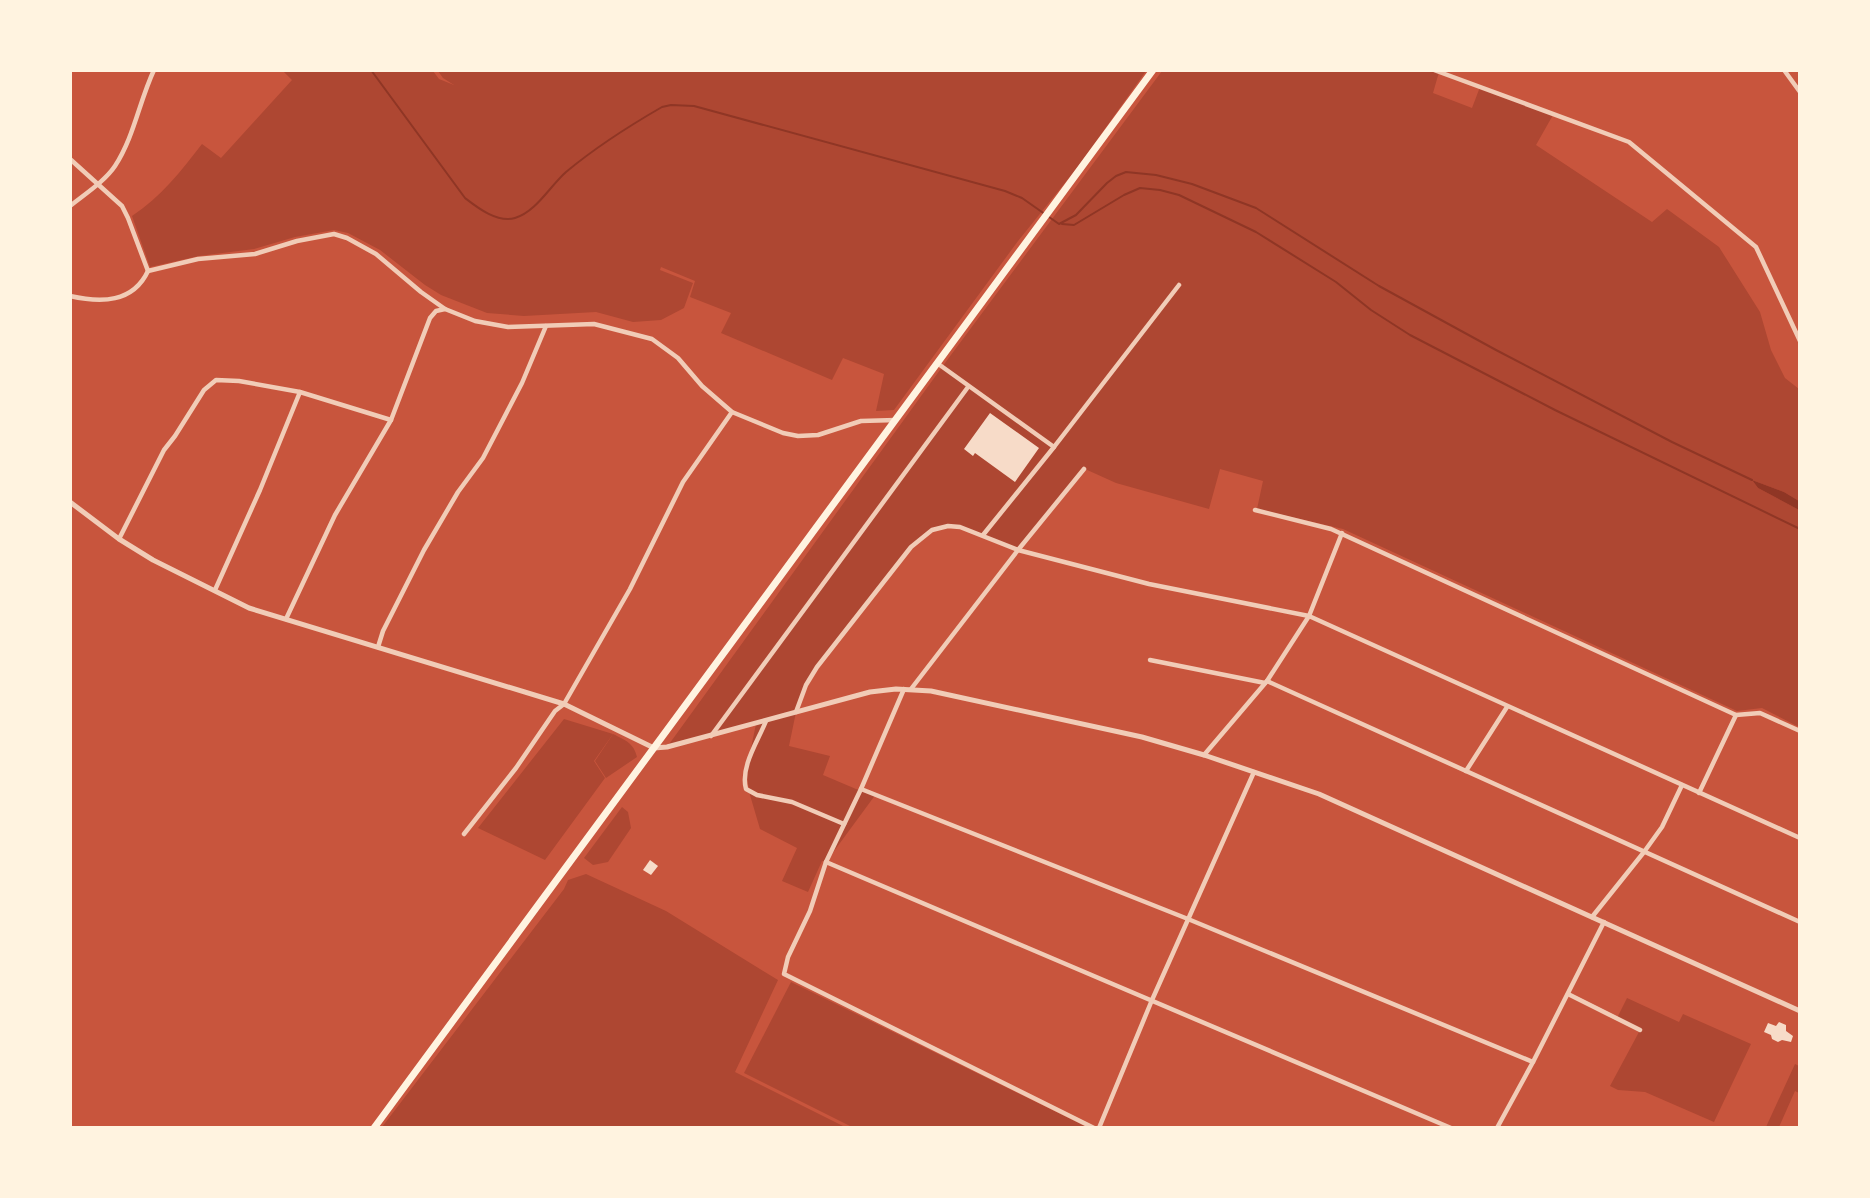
<svg xmlns="http://www.w3.org/2000/svg" width="1870" height="1198" font-family="'PT Serif',serif">
<style>
.green{fill:#ae4732}
.water{fill:#8f3625}
.lines{fill:none;stroke-linecap:round;stroke-linejoin:round}
.stream{stroke:#8f3625;stroke-width:2}
.building{fill:#f7dbc8}
.minor{stroke:#f1ccb7;stroke-width:4.5}
.tertiary{stroke:#f1ccb7;stroke-width:5}
.trunk{stroke:#fff3e0;stroke-width:7}
</style>
<rect width="100%" height="100%" fill="#c8553d"/>
<g class="green">
<path d="M283 71H433L439 79 454 85 443 78 438 71H1146L1077 168 1018 241 894 410 876 411 884 374 843 358 832 380 721 333 731 313 690 297 695 281 661 267 660 270 693 283 684 308 661 320 633 322 596 312 524 316 487 313 441 295 425 285 380 250 348 233 334 230 295 237 254 249 199 256 150 267 132 216C161 197 181 171 202 144L221 158 292 80Z"/>
<polygon points="1162,71 1434,71 1439,72 1433,93 1472,108 1480,87 1553,115 1536,145 1652,222 1667,209 1719,247 1760,312 1771,350 1785,378 1799,389 1799,501 1784,492 1752,480 1758,488 1799,510 1799,727 1762,708 1737,711 1343,529 1257,509 1263,481 1220,469 1209,509 1116,483 1085,469 1018,550 973,531 948,526 922,536 817,667 796,712 789,746 830,756 823,775 856,789 876,794 826,862 822,861 808,892 782,881 797,848 760,829 750,795 746,772 756,724 667,747 945,363"/>
<polygon points="564,719 613,734 594,761 605,778 545,860 478,828"/>
<path d="M613 734C625 740 634 743 637 757L606 778 595 761Z"/>
<polygon points="622,807 628,812 631,828 608,862 593,865 584,858"/>
<polygon points="586,874 666,911 778,980 735,1072 845,1127 382,1127 564,889 568,880"/>
<polygon points="791,982 1087,1127 852,1127 744,1073"/>
<polygon points="1627,998 1679,1022 1683,1014 1751,1044 1714,1122 1645,1092 1618,1090 1610,1086 1639,1032 1616,1020"/>
<polygon points="1795,1064 1799,1066 1799,1093 1795,1091 1779,1127 1766,1127"/>
</g>
<polygon class="water" points="1752,480 1784,492 1799,501 1799,510 1758,488"/>
<g class="lines">
<g class="stream">
<path d="M371 70 465 198C478 208 497 223 515 218 536 212 550 186 566 172 596 147 629 126 662 107L671 105 694 106 1005 191 1022 198 1059 224 1076 215 1107 183 1116 176 1126 172 1156 175 1192 184 1256 208 1379 286 1496 350 1672 442 1752 480"/>
<polyline points="1062,224 1074,225 1124,195 1140,188 1160,190 1179,195 1256,232 1336,282 1371,310 1410,335 1555,410 1800,529"/>
</g>
</g>
<g class="building">
<polygon points="990,413 1039,448 1015,482 975,453 973,456 964,449"/>
<polygon points="650,860 658,866 651,875 643,870"/>
<polygon points="1779,1022 1786,1025 1786,1031 1793,1036 1791,1042 1782,1040 1778,1042 1772,1039 1771,1035 1764,1032 1768,1023 1776,1026"/>
</g>
<g class="lines">
<g class="minor">
<polyline points="1434,70 1629,142 1756,247 1800,341"/>
<polyline points="1784,70 1800,92"/>
<polyline points="70,159 122,206 128,218 148,271 198,259 255,254 297,241 334,234 347,238 376,254 421,292 445,309 475,321 508,327 594,324 652,339 678,358 702,386 732,412 783,433 798,436 818,435 861,421 896,420"/>
<path d="M70 206C85 194 105 181 115 166 134 137 139 102 154 70"/>
<path d="M70 296C101 303 133 303 148 271"/>
<polyline points="937,363 1054,447 1179,285"/>
<polyline points="1255,510 1331,529 1736,715 1760,713 1800,731"/>
<polyline points="983,535 1054,447"/>
<polyline points="119,539 164,450 175,436 204,390 216,380 239,381 300,392 391,420"/>
<polyline points="215,590 260,490 300,392"/>
<polyline points="286,619 335,515 391,420 430,318 436,311 445,309"/>
<polyline points="378,647 383,631 424,550 458,492 483,458 522,383 546,326"/>
<polyline points="1150,660 1265,683"/>
<polyline points="1267,681 1800,922"/>
<polyline points="904,689 861,789 826,862 810,911 788,957 784,974 1094,1128"/>
<polyline points="911,689 1018,550 1084,469"/>
<polyline points="796,712 806,685 817,667 911,547 932,530 948,526 960,527 1018,550 1149,584 1309,616 1800,838"/>
<path d="M766 721C758 741 740 767 746 789L757 795 792 802 844 824"/>
<polyline points="711,736 968,387"/>
<polyline points="1204,755 1267,681 1309,616 1342,533"/>
<polyline points="1466,771 1507,707"/>
<polyline points="861,789 1188,919 1533,1062"/>
<polyline points="1699,793 1736,715"/>
<polyline points="464,834 516,768 555,711 564,704 630,589 683,482 732,412"/>
<polyline points="826,862 1451,1128"/>
<polyline points="1592,917 1644,852 1662,827 1682,785"/>
<polyline points="1568,994 1640,1030"/>
<polyline points="1099,1128 1152,1000 1254,772"/>
<polyline points="1497,1128 1533,1062 1604,922"/>
</g>
<polyline class="tertiary" points="70,502 119,539 153,560 249,608 564,704 654,748 667,747 870,692 896,689 931,691 1142,737 1204,755 1319,794 1800,1011"/>
<polyline class="trunk" points="374,1128 1153,70"/>
</g>
<rect width="1870" height="1198" fill="none" stroke="#fff3e0" stroke-width="144"/>
</svg>
